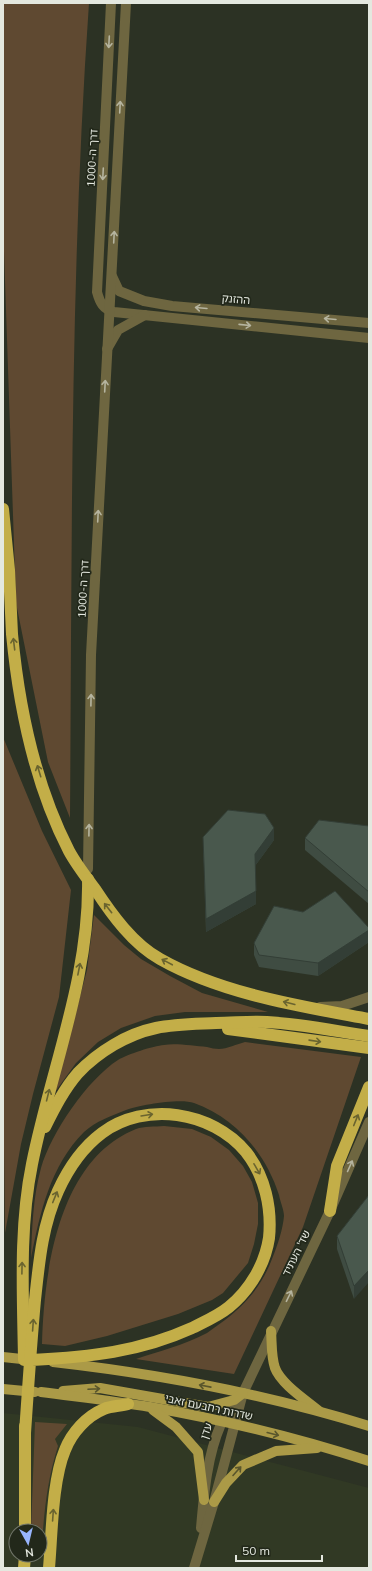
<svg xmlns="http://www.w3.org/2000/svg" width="372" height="1571" font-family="Mulish,'Noto Sans Hebrew',sans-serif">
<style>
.built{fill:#313924;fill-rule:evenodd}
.green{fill:#5f4931}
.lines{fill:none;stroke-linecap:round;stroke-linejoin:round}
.minor{stroke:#6e6640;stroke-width:10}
.major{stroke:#ab9a47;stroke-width:10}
.highway{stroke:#c3ae48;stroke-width:12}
.wall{fill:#3f4c42}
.shaded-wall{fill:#333e36}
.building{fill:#49584d;stroke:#333e36}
.oneway{stroke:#b5b49f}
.oneway2{stroke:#6a642f}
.oneway3{stroke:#59562c}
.labels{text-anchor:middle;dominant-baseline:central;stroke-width:3.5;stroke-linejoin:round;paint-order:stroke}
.street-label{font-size:11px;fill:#e4e8df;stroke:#22281a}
</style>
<rect width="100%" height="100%" fill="#2c3224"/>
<path class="built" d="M3 1413 138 1427 369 1488V1568H3ZM16 1531H40V1555H16Z"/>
<g class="green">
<path d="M3 3H89C70 274 72 546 70 818L48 762 16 603 3 222Z"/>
<polygon points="3,737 42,831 71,890 59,997 33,1094 21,1144 5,1233 3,1064"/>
<polygon points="94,915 124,945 141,959 170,976 202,993 268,1012 185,1012 155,1016 121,1028 98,1042 76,1063 55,1092 87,970"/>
<path d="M245 1042 361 1057 303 1227 234 1374 136 1359C160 1351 184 1345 207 1333 213 1329 219 1324 225 1320 247 1303 262 1285 272 1259 277 1247 283 1229 284 1216 284 1210 280 1201 279 1195 266 1154 236 1118 194 1103 180 1098 140 1105 126 1110 111 1116 96 1121 84 1132 50 1166 40 1213 31 1258 32 1228 33 1197 41 1168 51 1133 87 1080 118 1060 128 1054 153 1046 164 1045 176 1043 194 1046 207 1047 211 1048 215 1049 219 1049 227 1049 237 1044 245 1042Z"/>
<path d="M164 1126 192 1129 211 1137 229 1150 243 1166 252 1182 258 1203V1224L254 1244 248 1263 223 1293 212 1300 178 1314 107 1336 65 1346 42 1344C44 1272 58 1160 136 1129 144 1126 155 1127 164 1126Z"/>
<path d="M35 1422 67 1424 55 1439 58 1446C46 1484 44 1516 41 1555L30 1557V1555H40V1531H31Z"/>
</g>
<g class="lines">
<g class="minor">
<path d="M111 3 97 292C100 303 103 309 114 312L369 338"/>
<polyline points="112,276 119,291 144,301 172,306 369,323"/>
<polyline points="107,349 118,330 145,315"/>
<polyline points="88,869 91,655 126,3"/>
<polyline points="320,1007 342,1006 369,997"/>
<path d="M201 1528C204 1493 207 1456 221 1424 225 1415 234 1406 239 1398"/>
<polyline points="194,1568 214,1502 243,1393 330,1211 369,1122"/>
</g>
<g class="major">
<path d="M271 1331C272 1343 271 1356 275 1368 281 1384 306 1400 319 1411"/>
<polyline points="3,1357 31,1360"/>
<path d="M53 1362C159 1374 266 1394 369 1426"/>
<polyline points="3,1389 35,1392"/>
<polyline points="63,1391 100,1388 208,1407 234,1400 243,1393"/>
<path d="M41 1392C78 1397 114 1401 150 1407 224 1420 298 1438 369 1461"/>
<polyline points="153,1410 176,1427 198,1452 204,1500"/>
<polyline points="214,1502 226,1483 243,1465 276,1451 317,1448"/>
</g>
<g class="highway">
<path d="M3 509C5 530 7 550 9 570 10 591 11 613 12 634 19 708 35 785 69 851 76 864 86 877 95 889 112 915 133 944 160 959 222 994 300 1006 369 1019"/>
<polyline points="228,1029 369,1048"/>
<path d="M45 1127C54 1109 64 1089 78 1073 98 1052 127 1034 156 1028 175 1024 196 1024 216 1023 233 1023 250 1021 267 1022 302 1024 335 1031 369 1036"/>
<polyline points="330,1211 337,1166 369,1087"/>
<path d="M24 1360C23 1294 19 1228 32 1164 51 1069 90 977 88 879"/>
<path d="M25 1433C28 1389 31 1344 35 1300 39 1263 42 1226 58 1191 68 1169 82 1148 102 1133 145 1101 212 1111 246 1152 265 1176 272 1208 269 1238 265 1264 250 1290 229 1307 218 1316 204 1322 192 1328 139 1352 89 1357 32 1360"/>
<polyline points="25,1531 25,1426"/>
<polyline points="24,1568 25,1555"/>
<path d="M49 1568C52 1534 52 1481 65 1450 72 1432 87 1416 104 1409 111 1406 121 1406 128 1404"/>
</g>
</g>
<g class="wall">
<polygon points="369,826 369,904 305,850 305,838"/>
<polygon points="203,837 274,840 255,866 256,904 206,932"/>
<polygon points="369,928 369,942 318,976 259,967 254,955 254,943"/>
<polygon points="369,1195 354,1299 337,1249 337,1236"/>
</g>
<g class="shaded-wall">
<polygon points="274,828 274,840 255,866 255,854"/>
<polygon points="256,891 256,904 206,932 206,919"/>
<polygon points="369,930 369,942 318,976 318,963"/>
<polygon points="369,1270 369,1282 354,1299 354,1286"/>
</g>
<g class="building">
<polygon points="228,810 265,814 274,828 255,854 256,891 206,919 203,837"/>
<polygon points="319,820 369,826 369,892 305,838"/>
<polygon points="335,891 369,928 369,930 318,963 259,955 254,943 274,906 303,912"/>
<polygon points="369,1195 369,1270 354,1286 337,1236"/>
</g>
<defs><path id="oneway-shaft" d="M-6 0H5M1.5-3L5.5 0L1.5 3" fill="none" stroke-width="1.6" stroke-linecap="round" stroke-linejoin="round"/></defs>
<g class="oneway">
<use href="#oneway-shaft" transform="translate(109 42) rotate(93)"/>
<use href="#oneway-shaft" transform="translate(120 107) rotate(-87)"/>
<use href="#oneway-shaft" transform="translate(103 174) rotate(93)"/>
<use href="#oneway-shaft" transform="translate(114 237) rotate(-87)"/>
<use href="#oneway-shaft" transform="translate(201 308) rotate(-175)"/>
<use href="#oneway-shaft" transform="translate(330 319) rotate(-175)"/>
<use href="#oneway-shaft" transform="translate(245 325) rotate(6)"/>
<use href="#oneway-shaft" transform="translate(105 386) rotate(-87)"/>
<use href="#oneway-shaft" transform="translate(98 516) rotate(-87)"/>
<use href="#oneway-shaft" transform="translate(91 700) rotate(-89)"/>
<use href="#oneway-shaft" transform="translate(89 830) rotate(-89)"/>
<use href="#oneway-shaft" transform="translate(350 1166) rotate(-66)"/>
<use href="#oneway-shaft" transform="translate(289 1296) rotate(-64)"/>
</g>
<g class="oneway2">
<use href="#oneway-shaft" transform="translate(14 644) rotate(-97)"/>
<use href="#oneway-shaft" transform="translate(39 771) rotate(-107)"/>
<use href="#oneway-shaft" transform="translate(108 908) rotate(-128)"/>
<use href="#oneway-shaft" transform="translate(167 962) rotate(-152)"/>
<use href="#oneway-shaft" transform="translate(79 969) rotate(-79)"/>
<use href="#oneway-shaft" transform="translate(289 1003) rotate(-166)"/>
<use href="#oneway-shaft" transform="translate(315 1041) rotate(8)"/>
<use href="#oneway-shaft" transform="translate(48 1095) rotate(-76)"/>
<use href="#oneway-shaft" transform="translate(147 1115) rotate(-9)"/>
<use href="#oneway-shaft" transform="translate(356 1120) rotate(-68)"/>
<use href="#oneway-shaft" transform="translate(257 1169) rotate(60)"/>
<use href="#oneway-shaft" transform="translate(55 1197) rotate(-68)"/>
<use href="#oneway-shaft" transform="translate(22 1268) rotate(-89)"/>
<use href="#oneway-shaft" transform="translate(33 1325) rotate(-86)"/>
<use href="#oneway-shaft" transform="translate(53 1515) rotate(-86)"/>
</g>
<g class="oneway3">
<use href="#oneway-shaft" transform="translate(205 1386) rotate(-169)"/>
<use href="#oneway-shaft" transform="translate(94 1389) rotate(-3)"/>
<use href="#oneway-shaft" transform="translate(273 1434) rotate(14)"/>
<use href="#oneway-shaft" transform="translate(237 1471) rotate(-48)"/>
</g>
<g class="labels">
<g class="street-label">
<text transform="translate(92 158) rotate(-87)">דרך ה-1000</text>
<text transform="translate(236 299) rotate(5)">ההזנק</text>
<text transform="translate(83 589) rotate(-87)">דרך ה-1000</text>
<text transform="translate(296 1253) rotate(-64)">שד' העתיד</text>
<text transform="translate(209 1407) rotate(12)">שדרות רחבעם זאבי</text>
<text transform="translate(206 1431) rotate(-71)">עדן</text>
</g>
</g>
<rect width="372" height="1571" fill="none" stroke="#e4e8df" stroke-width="8"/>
<g transform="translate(28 1543) rotate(172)"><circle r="19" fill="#22281a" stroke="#707569"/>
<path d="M0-3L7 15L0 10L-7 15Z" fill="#98b5fd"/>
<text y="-6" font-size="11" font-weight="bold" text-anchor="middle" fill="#e4e8df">N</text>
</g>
<path d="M236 1555v6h86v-6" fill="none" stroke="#e4e8df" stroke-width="2"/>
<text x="242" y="1555" font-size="12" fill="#e4e8df" stroke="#22281a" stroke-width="3" paint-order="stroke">50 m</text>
</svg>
